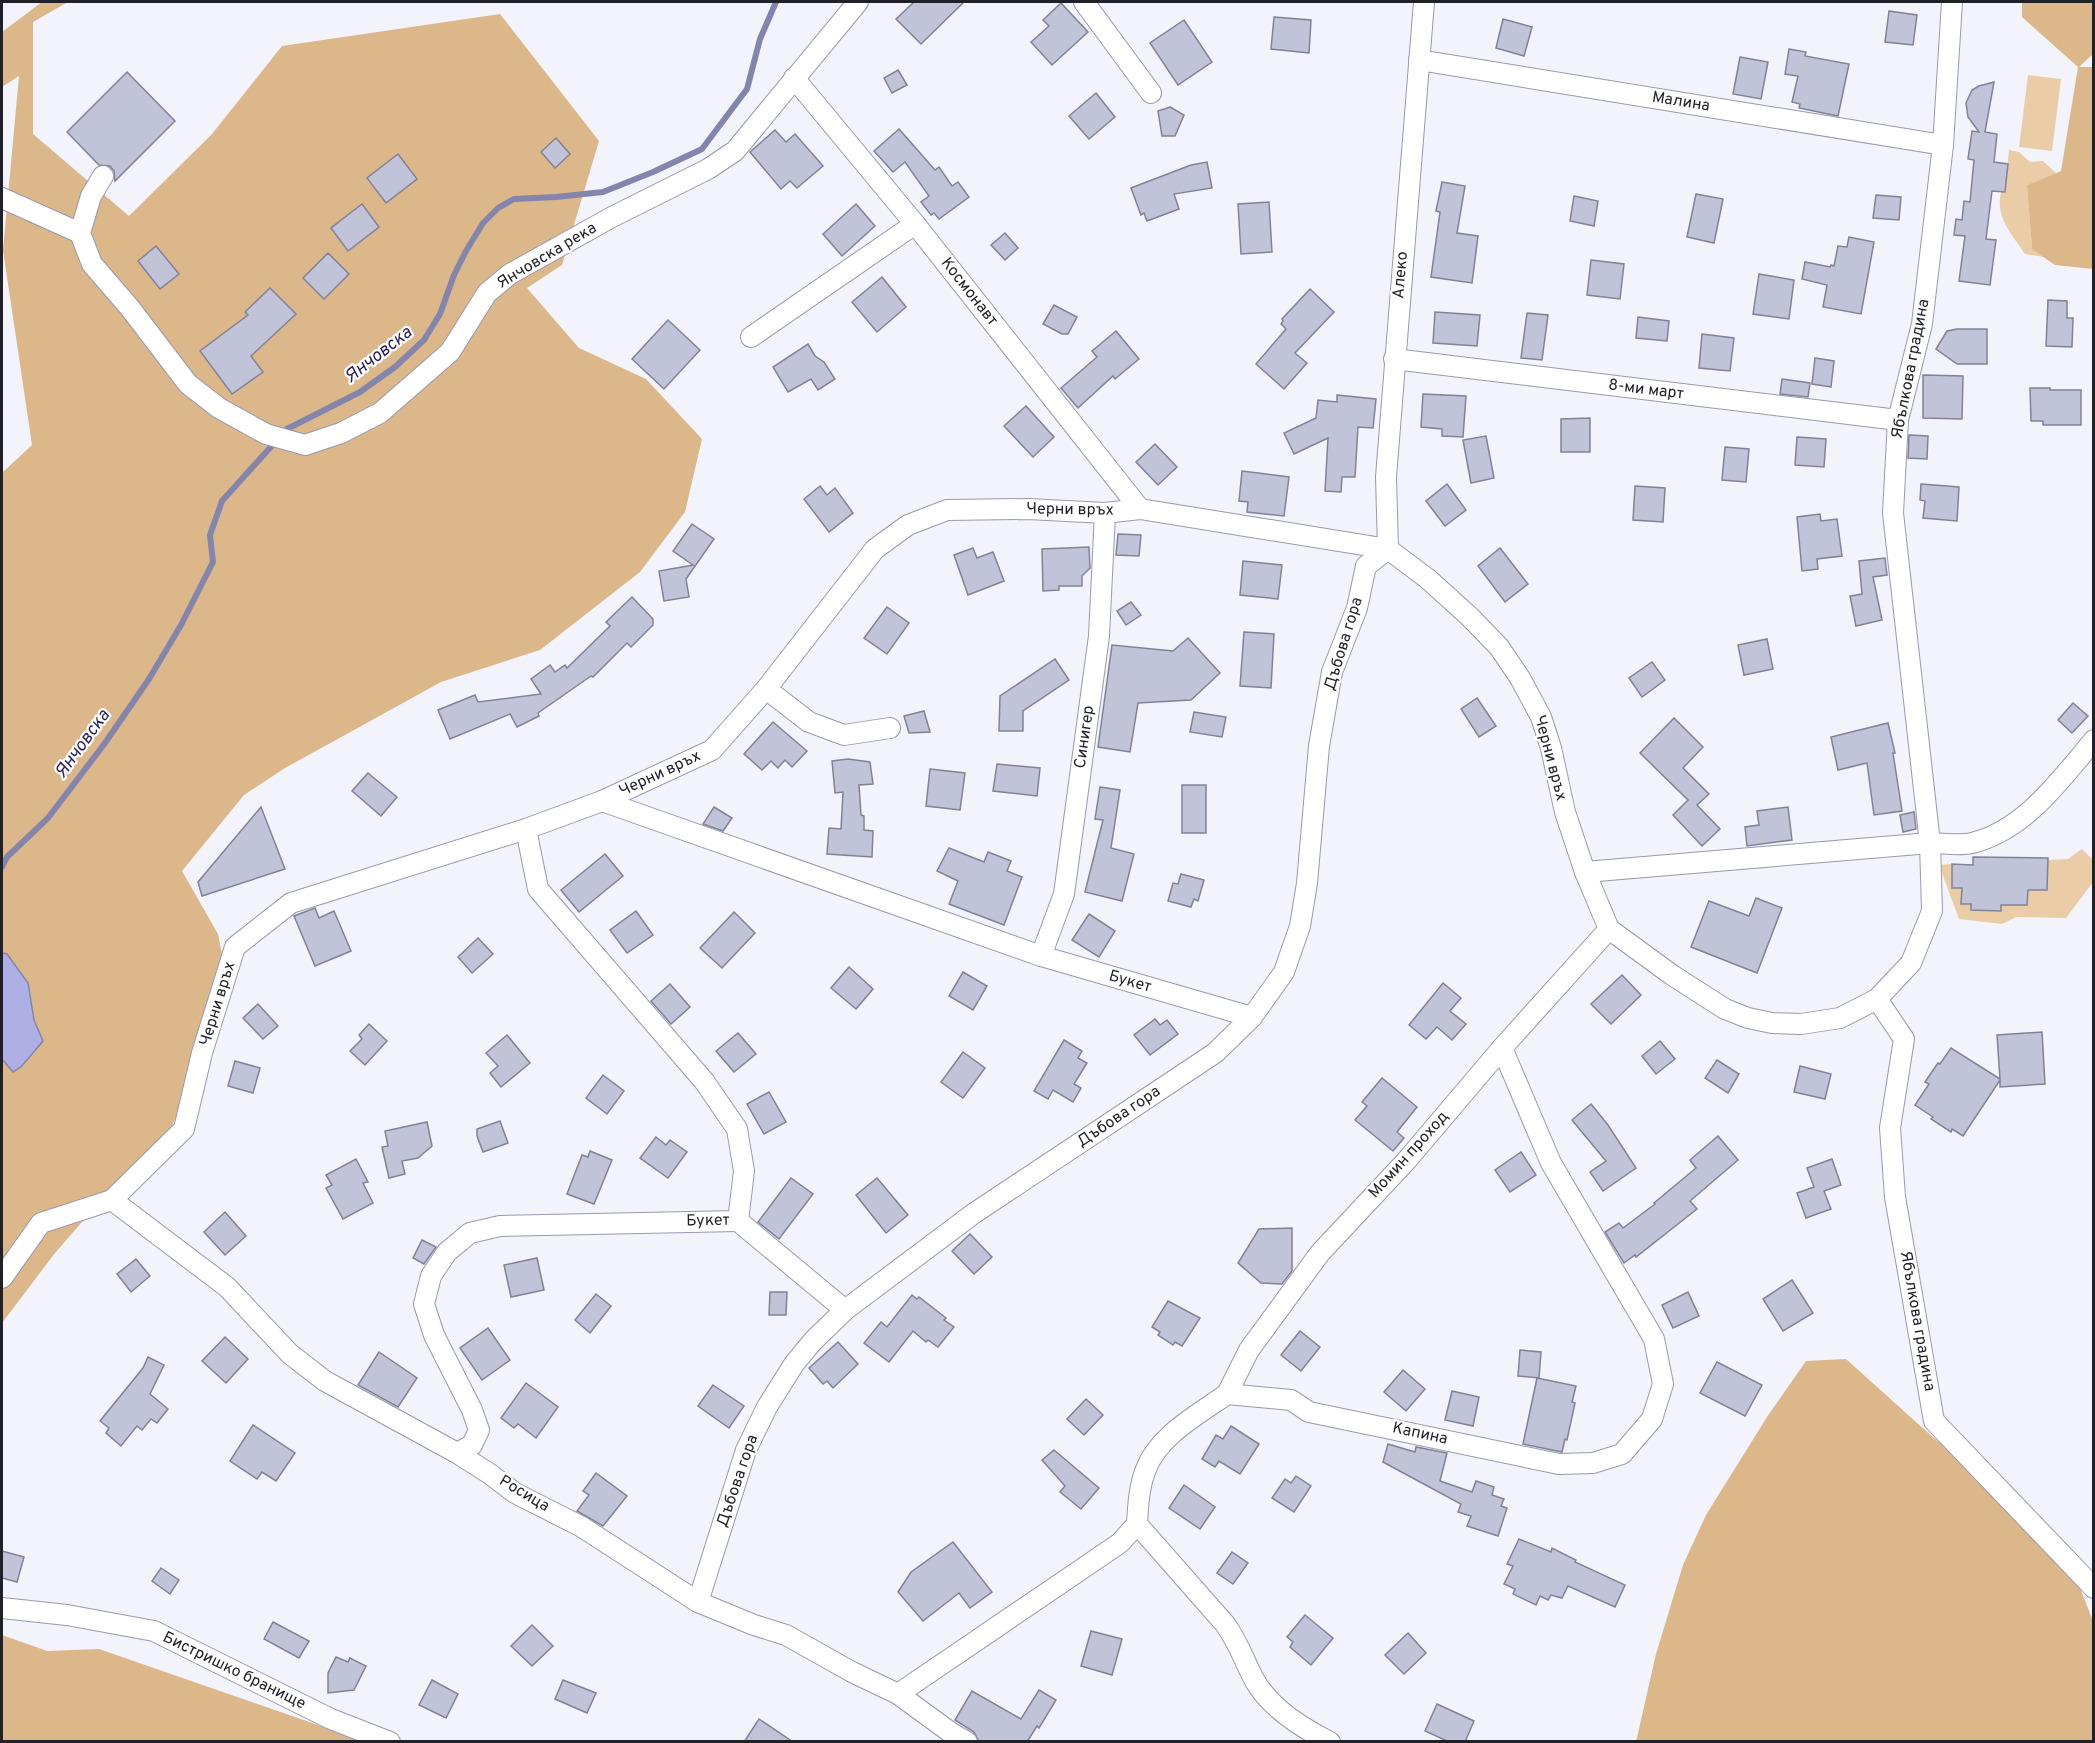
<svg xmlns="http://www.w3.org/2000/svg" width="2095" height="1743" font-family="Overpass,sans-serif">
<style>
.green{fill:#eacca7}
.forest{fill:#dcb789}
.water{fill:#aeb0e5;stroke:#8385ac;stroke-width:1.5}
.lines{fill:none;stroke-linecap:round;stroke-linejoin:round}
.stream{stroke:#8385ac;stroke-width:6}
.building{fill:#c1c3d9;stroke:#818297;stroke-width:1.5}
.minor-casing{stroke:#9899ae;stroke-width:22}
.minor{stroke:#fff;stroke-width:20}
.labels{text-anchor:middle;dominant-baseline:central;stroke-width:4.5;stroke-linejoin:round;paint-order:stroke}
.street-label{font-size:16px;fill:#1f2028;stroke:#fff}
.water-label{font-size:18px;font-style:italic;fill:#251e5b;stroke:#fff}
</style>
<rect width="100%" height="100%" fill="#f3f3fc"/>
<g class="green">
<polygon points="2028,75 2061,79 2052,151 2019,147"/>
<path d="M2009 150 2019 152 2030 162 2043 161 2056 173 2027 185 2032 249 2044 257 2025 254C2012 234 1995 218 2001 192H2005Z"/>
<polygon points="2082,849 2093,860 2093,882 2066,918 2016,917 2002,924 1959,919 1939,865 1952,864 1952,887 1962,888 1961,903 1971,904 1971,910 2001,911 2001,905 2027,905 2028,890 2047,890 2048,860 2068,859"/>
</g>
<g class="forest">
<polygon points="42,2 68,2 33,22 33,134 129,216 212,134 282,46 500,14 599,141 562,265 527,288 579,348 646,379 702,439 685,512 640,572 540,650 441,682 285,768 244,795 182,871 218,934 229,989 167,1138 121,1177 55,1253 2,1323 2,473 32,445 3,250 19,76 2,87 2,32"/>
<polygon points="2022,2 2093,2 2093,54 2079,67 2093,67 2093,269 2055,265 2032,249 2027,185 2061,171 2078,67 2022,17"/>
<polygon points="1846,1359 1936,1440 2007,1486 2065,1550 2093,1621 2093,1741 1636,1742 1656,1654 1683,1565 1706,1515 1767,1417 1806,1361"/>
<polygon points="2,1635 47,1651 99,1649 364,1741 2,1742"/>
</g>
<polygon class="water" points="2,953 7,954 28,983 34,1020 43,1041 21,1067 13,1072 2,1059"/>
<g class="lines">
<polyline class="stream" points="2,867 7,857 48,818 105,743 149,679 181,625 213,562 210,535 222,501 287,429 360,392 395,367 424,340 440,314 454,275 466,251 483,223 498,208 514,199 556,197 603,192 653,172 702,149 747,89 760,39 776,2"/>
</g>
<g class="building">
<polygon points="914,2 964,2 921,44 896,19"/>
<polygon points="1061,3 1088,32 1052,65 1031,42 1049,26 1043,20"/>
<polygon points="1889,11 1917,15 1913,45 1885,42"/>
<polygon points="1274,17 1311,20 1309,53 1271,49"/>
<polygon points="1503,19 1532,27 1524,56 1496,48"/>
<polygon points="1184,20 1212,62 1178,85 1150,43"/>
<polygon points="1789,49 1806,52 1805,56 1849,64 1838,116 1799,108 1800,104 1792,102 1798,76 1785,74"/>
<polygon points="1740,57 1768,62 1761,99 1733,94"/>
<polygon points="898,70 907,85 892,93 884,78"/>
<polygon points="127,72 175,121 115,181 114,171 110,166 99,165 67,132"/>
<polygon points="1994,82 1985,132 1997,134 1994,162 2008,164 2005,192 1992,191 1986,239 1996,240 1990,285 1959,281 1965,236 1954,235 1956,219 1962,220 1964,201 1970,202 1974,160 1968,159 1972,131 1979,132 1968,117 1966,103 1972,90 1979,86"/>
<polygon points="1096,93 1115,117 1089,139 1069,116"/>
<polygon points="1170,107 1184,115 1175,136 1162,136 1158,111"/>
<polygon points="899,129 935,170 939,167 952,186 958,182 969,197 939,219 934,213 931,215 921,202 929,196 905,162 893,172 874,151"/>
<polygon points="775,130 786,142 795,134 823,166 797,188 790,181 781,189 750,152"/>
<polygon points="556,138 570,154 555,168 541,152"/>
<polygon points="398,154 417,179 386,203 367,178"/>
<polygon points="1207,162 1212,188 1174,194 1179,209 1147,221 1144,213 1141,215 1131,188 1191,165"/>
<polygon points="1442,182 1465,186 1457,233 1478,236 1472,283 1431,277 1440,212 1436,211"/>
<polygon points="1696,194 1723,199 1714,243 1687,237"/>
<polygon points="1876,195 1901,197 1899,220 1873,218"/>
<polygon points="1574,196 1598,201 1594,226 1570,221"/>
<polygon points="1269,202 1272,252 1241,254 1238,204"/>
<polygon points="362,204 379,227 348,251 331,228"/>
<polygon points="856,204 875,226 842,256 823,234"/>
<polygon points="1005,233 1018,248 1005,260 991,245"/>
<polygon points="1849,237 1874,242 1861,314 1823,307 1827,285 1802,279 1805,262 1830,267 1831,265 1834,266 1838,246 1847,247"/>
<polygon points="156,246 179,274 160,289 138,261"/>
<polygon points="328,253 349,274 324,299 303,278"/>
<polygon points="1591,260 1624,264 1620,299 1587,295"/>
<polygon points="1759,274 1794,280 1789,319 1753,314"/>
<polygon points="882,277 906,307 877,332 852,302"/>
<polygon points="270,288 296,314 251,356 263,372 232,394 200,351 248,315 245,312"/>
<polygon points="1310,289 1334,312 1295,353 1307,363 1284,389 1256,364 1286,329 1281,324 1283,321 1282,319"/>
<polygon points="2048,300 2067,301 2067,318 2073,318 2072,347 2046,346"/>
<polygon points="1054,305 1077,317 1068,334 1062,334 1043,324"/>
<polygon points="1435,312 1480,315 1477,346 1433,343"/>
<polygon points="1527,313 1548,315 1542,360 1521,358"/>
<polygon points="1638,317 1669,321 1667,341 1636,338"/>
<polygon points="668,320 700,350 664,389 632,359"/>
<polygon points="1957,329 1987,329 1987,364 1957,364 1936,349 1947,331"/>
<polygon points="1116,331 1139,359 1115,379 1113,376 1078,408 1061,388 1097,357 1092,351"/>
<polygon points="1702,334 1734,338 1730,371 1699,368"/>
<polygon points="808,344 815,356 824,362 835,379 818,390 811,379 788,392 773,367"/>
<polygon points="1815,358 1834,361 1831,387 1812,384"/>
<polygon points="1923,375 1963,376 1962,419 1923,418"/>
<polygon points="1782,379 1810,383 1808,397 1780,394"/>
<polygon points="2030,388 2050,388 2050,390 2081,390 2081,425 2043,425 2043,421 2031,421"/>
<polygon points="1423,394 1466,396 1463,437 1442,436 1442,429 1421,427"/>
<polygon points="1337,395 1376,399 1373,428 1358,427 1355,477 1342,477 1341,492 1325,491 1328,438 1294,454 1284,433 1316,418 1318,400 1337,402"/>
<polygon points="1026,406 1054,437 1033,457 1004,426"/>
<polygon points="1590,418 1590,452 1561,452 1561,419"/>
<polygon points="1909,435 1928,436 1927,459 1908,458"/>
<polygon points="1486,436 1494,478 1471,483 1463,440"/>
<polygon points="1797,437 1826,439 1824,467 1795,465"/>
<polygon points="1155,444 1177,467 1158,485 1136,462"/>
<polygon points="1725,447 1749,449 1746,482 1722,480"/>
<polygon points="1242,471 1289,477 1284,516 1247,512 1248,502 1239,501"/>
<polygon points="1447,484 1466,510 1445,526 1426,501"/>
<polygon points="1921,484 1959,487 1957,521 1923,518 1925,501 1920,500"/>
<polygon points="820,486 827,495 835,488 853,513 829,532 804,499"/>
<polygon points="1635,486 1665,488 1663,522 1633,520"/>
<polygon points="1820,514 1821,521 1837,519 1842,556 1817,559 1818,569 1802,571 1797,517"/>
<polygon points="692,524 714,539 686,579 689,597 664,601 659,571 693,565 673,551"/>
<polygon points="1118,534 1141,535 1139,556 1116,555"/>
<polygon points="1089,547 1090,568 1082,576 1082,586 1059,586 1059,590 1043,591 1042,549"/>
<polygon points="973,548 977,558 993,552 1004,581 968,595 954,555"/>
<polygon points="1500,548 1528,584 1505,602 1478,566"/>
<polygon points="1885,558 1887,575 1873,577 1882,620 1856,626 1850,596 1862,594 1859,561"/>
<polygon points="1243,561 1282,565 1278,599 1240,595"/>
<polygon points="632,597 653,619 653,625 631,647 627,643 593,677 591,676 538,713 539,716 517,727 510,714 450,739 438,710 475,695 478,702 541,694 531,679 550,665 555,672 565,665 567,668 610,626 606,622"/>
<polygon points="1131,602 1141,615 1126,625 1117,611"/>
<polygon points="887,607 909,623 887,654 864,638"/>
<polygon points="1244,632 1274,634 1271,688 1240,686"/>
<polygon points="1188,638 1220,673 1191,700 1138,703 1130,752 1098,747 1112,645 1173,651"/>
<polygon points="1767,639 1773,669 1744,675 1738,645"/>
<polygon points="1055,659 1069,680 1023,711 1023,731 999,731 1000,696"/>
<polygon points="1652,662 1665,680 1642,697 1629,678"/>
<polygon points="1477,698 1496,726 1479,737 1461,709"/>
<polygon points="2073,703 2088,716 2072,733 2058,720"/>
<polygon points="924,711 930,732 909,733 904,716"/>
<polygon points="1194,712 1226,717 1222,737 1190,732"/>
<polygon points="1674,718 1703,747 1683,768 1709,794 1697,805 1720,829 1702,846 1673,815 1688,800 1640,753"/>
<polygon points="773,722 807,751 792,767 785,760 778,768 771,761 762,770 744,754"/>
<polygon points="1888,723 1895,753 1893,753 1902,811 1874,815 1867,763 1838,770 1831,737"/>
<polygon points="848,759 870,762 873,784 859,785 861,815 864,816 864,830 873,831 872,857 827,854 829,828 841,829 843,792 835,793 832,761"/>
<polygon points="997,764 1040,768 1037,796 993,791"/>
<polygon points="930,769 965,773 960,810 926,806"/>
<polygon points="368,773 397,797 381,816 352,791"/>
<rect x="1182" y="785" width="24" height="48"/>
<polygon points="1100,787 1120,790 1111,848 1134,854 1122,901 1085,892 1103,820 1095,819"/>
<polygon points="261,807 285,869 202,896 198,882"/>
<polygon points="714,807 732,818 723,831 703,824"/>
<polygon points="1788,807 1792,840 1747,846 1745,827 1759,825 1757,811"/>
<polygon points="1914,812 1916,829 1903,832 1900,815"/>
<polygon points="949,848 984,862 988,852 1011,861 1007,871 1022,877 1004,925 949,904 958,881 937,871"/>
<polygon points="605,854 623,876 579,912 561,890"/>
<polygon points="1973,857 2048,858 2047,890 2028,890 2027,905 2001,905 2001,911 1971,910 1971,904 1961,904 1962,888 1952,888 1952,864 1973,865"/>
<polygon points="1181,874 1204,880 1198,901 1194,899 1191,907 1168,901 1173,883 1178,884"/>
<polygon points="1756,898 1782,908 1757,973 1691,947 1709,901 1749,916"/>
<polygon points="315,908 319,918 334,911 351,951 315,966 294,916"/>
<polygon points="636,911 653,935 627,953 610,930"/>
<polygon points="734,912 755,933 722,968 700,948"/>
<polygon points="1089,914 1115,931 1099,957 1072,940"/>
<polygon points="478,938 493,954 472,973 458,957"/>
<polygon points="849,967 873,989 856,1009 831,988"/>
<polygon points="963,972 987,986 973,1010 949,996"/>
<polygon points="1622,975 1641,995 1611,1024 1591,1004"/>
<polygon points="1443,983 1461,998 1450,1011 1466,1024 1452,1040 1437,1027 1426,1039 1409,1025"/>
<polygon points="670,984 690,1007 671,1024 651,1001"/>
<polygon points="258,1004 278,1026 263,1039 243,1018"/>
<polygon points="1155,1019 1160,1025 1167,1020 1178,1034 1150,1055 1134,1035"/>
<polygon points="369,1024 387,1041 365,1065 350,1051 362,1039 359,1035"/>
<polygon points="2042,1032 2045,1084 2000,1087 2000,1080 1963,1136 1952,1129 1951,1132 1931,1119 1933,1117 1915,1105 1929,1084 1925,1082 1938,1063 1940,1064 1951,1048 2000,1079 1997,1035"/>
<polygon points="738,1033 756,1054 734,1072 716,1051"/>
<polygon points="507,1035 530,1063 501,1087 490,1073 498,1066 486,1053"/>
<polygon points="1064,1040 1082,1051 1078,1058 1087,1063 1074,1084 1081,1088 1073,1102 1053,1090 1048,1099 1034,1091"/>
<polygon points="1660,1041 1675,1059 1656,1074 1642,1056"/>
<polygon points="963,1052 985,1068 963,1098 941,1082"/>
<polygon points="1717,1060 1739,1074 1728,1093 1705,1078"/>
<polygon points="235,1061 260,1068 253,1093 228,1086"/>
<polygon points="1800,1066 1831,1074 1825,1099 1794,1092"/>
<polygon points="603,1075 624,1091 607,1114 586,1098"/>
<polygon points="1382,1078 1417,1107 1397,1132 1404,1138 1393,1151 1355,1120 1367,1106 1362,1102"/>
<polygon points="769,1092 786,1122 764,1134 747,1104"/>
<polygon points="1591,1104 1608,1125 1636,1168 1603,1191 1590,1172 1606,1161 1572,1120"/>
<polygon points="500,1121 508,1143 483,1152 477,1136 477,1129"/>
<polygon points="427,1122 432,1146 418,1158 402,1161 405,1174 389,1178 382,1147 388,1146 385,1131"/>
<polygon points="1718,1136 1738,1160 1690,1201 1697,1209 1636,1257 1635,1255 1624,1263 1605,1232 1619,1223 1623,1228 1655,1204 1654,1203 1696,1168 1690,1160"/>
<polygon points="656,1137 666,1145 670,1140 687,1152 668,1178 640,1158"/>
<polygon points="590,1151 612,1160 594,1204 567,1194 582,1155 588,1157"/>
<polygon points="1521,1152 1536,1175 1510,1192 1495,1170"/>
<polygon points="356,1159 368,1182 363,1183 373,1203 343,1219 326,1188 332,1185 326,1175"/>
<polygon points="1832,1159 1841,1185 1824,1191 1831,1209 1806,1218 1797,1193 1814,1187 1807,1168"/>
<polygon points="791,1178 813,1194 779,1239 758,1222"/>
<polygon points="877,1178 908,1215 886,1233 856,1195"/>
<polygon points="225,1212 246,1236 225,1255 204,1232"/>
<polygon points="1292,1228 1292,1271 1282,1284 1261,1283 1238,1263 1259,1229"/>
<polygon points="970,1234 992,1257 974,1274 952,1251"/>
<polygon points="422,1240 436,1247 424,1264 413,1258"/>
<polygon points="537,1258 544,1290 511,1297 504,1265"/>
<polygon points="136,1259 150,1276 131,1292 117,1274"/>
<polygon points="1792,1280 1813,1313 1783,1331 1763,1299"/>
<polygon points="770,1292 787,1292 786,1315 769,1315"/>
<polygon points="1688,1292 1699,1316 1673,1328 1662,1305"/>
<polygon points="596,1294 611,1306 590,1333 575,1320"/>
<polygon points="912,1295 917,1299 919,1297 946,1318 944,1320 954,1327 938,1347 928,1340 926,1342 913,1331 889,1362 864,1343 881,1322 887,1327"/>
<polygon points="1168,1301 1200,1318 1182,1346 1175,1342 1173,1345 1158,1335 1160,1332 1152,1327"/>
<polygon points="488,1328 510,1360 482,1380 460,1348"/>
<polygon points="1300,1331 1320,1347 1301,1371 1281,1355"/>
<polygon points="225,1337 248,1359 226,1383 202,1361"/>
<polygon points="838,1342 858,1364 833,1388 827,1381 823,1384 809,1368"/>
<polygon points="1520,1350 1541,1352 1539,1378 1518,1376"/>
<polygon points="379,1352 417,1378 398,1407 358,1385"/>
<polygon points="148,1357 164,1365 150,1394 168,1409 157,1423 151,1419 142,1430 137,1426 121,1446 106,1433 109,1428 100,1421 143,1368"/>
<polygon points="1717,1362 1762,1385 1745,1416 1700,1393"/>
<polygon points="1403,1370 1425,1389 1406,1411 1384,1392"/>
<polygon points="1537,1378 1576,1386 1572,1402 1575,1403 1567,1440 1565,1439 1562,1452 1523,1444"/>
<polygon points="526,1383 558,1407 536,1438 518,1424 514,1428 501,1418"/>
<polygon points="713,1385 744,1406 729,1428 698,1406"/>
<polygon points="1452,1391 1479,1397 1473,1426 1445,1420"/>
<polygon points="1086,1399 1103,1415 1084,1435 1067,1419"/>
<polygon points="253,1425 295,1453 276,1481 262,1472 257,1479 230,1461"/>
<polygon points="1231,1426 1259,1444 1240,1474 1219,1461 1215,1467 1202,1459 1216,1435 1223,1439"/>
<polygon points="1388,1444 1415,1452 1416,1447 1447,1453 1440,1481 1472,1492 1476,1481 1494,1487 1492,1495 1504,1499 1501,1506 1507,1508 1498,1536 1467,1526 1471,1516 1458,1512 1461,1504 1383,1462"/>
<polygon points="1054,1450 1099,1488 1081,1509 1060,1492 1065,1486 1042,1460"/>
<polygon points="596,1473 627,1496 603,1526 577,1511 589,1495 583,1491"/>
<polygon points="1296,1476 1311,1486 1294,1512 1272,1498 1285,1479 1291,1483"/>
<polygon points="1184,1485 1215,1507 1200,1529 1169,1508"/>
<polygon points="1519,1539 1551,1552 1552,1548 1576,1560 1575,1562 1625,1585 1615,1607 1568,1586 1562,1598 1551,1595 1548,1600 1540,1596 1536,1605 1513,1594 1515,1589 1504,1584 1513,1566 1507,1564"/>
<polygon points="953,1542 992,1592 970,1608 959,1593 923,1621 898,1592 911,1572"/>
<polygon points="2,1551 24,1557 17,1582 2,1578"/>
<polygon points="1232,1552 1248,1563 1233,1584 1217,1573"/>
<polygon points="161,1568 179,1580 170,1594 152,1581"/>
<polygon points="1305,1615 1333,1638 1311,1665 1290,1647 1293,1642 1287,1637"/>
<polygon points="273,1622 309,1641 299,1658 264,1639"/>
<polygon points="532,1625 553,1646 532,1666 511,1646"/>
<polygon points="1091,1631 1122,1639 1112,1675 1081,1666"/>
<polygon points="1408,1633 1426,1653 1404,1674 1385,1655"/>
<polygon points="336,1657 348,1662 350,1658 366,1666 354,1690 328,1693 328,1673"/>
<polygon points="432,1680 458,1694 446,1718 419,1705"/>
<polygon points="563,1680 596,1693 587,1713 555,1699"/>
<polygon points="1039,1690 1056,1700 1039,1728 1037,1726 1027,1742 979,1742 974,1732 955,1720 972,1691 1021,1719"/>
<polygon points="1437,1704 1474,1721 1465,1742 1449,1742 1425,1731"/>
<polygon points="759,1719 793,1742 744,1742"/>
</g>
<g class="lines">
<g class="minor-casing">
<g id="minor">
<polyline points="1084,2 1151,93"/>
<polyline points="1419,60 1943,145"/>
<polyline points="794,78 915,224 1140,509"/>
<polyline points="103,176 91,196 80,233 92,264 130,308 188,384 219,408 266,434 305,445 341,433 380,413 450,352 487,293 510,274 612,217 708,169 735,151 858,2"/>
<polyline points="2,198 80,233"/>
<polyline points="751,337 915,224"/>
<polyline points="1394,359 1898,420"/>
<polyline points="766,689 809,722 844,735 890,728"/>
<polyline points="602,801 1041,956 1252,1017"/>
<polyline points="1585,872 1930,843 1893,513 1898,420 1922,324 1943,145 1952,2"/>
<polyline points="1041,956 1064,894 1099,636 1105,513"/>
<polyline points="1877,999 1904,1039 1890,1128 1895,1197 1934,1421 2094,1588"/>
<polyline points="112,1200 227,1287 290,1354 325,1381 457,1453 490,1474 515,1493 582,1527 698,1602 754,1625 786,1635 852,1672 898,1694 950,1732 967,1742"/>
<polyline points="738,1221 845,1310"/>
<path d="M2 1278 41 1223 112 1200 184 1129 202 1053 235 947 291 903 526 829 602 801 712 750 766 689 875 549 908 525 947 510 1028 509 1105 513 1140 509 1388 549 1428 579 1470 617 1499 647 1520 678 1541 717 1551 748 1565 812 1585 872 1609 929 1672 975 1725 1009 1748 1018 1772 1023 1801 1024 1840 1018 1877 999 1911 963 1932 911 1930 843C1943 843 1959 846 1972 843 2025 830 2060 780 2094 740"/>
<polyline points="1227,1394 1249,1350 1320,1253 1407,1160 1502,1048 1609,929"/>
<polyline points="457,1453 472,1445 479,1430 472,1410 434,1335 424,1304 431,1276 447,1252 470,1233 500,1226 738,1221 744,1171 737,1129 704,1081 538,889 526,829"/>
<polyline points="698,1602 746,1450 767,1407 794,1364 813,1341 845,1310 973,1214 1215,1053 1252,1017 1284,972 1300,926 1307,883 1319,746 1332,672 1357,608 1366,566 1388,549 1386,477 1424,2"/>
<polyline points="2,1608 67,1615 154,1631 331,1719 390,1742"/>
<polyline points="898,1694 1120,1543 1137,1524"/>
<path d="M1330 1742C1302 1728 1271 1709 1255 1681 1244 1661 1239 1643 1225 1624L1137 1524C1138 1506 1139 1486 1146 1469 1159 1435 1199 1414 1227 1394L1291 1400 1309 1412 1559 1464 1593 1463 1622 1454 1652 1419 1663 1384 1654 1339 1551 1163 1502 1048"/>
</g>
</g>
<use href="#minor" class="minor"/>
</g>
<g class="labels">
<g class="street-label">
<text transform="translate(1681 102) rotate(9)">Малина</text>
<text transform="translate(547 256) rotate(-31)">Янчовска река</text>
<text transform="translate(1401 275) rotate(-85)">Алеко</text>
<text transform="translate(969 292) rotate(52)">Космонавт</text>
<text transform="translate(1911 369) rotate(-79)">Ябълкова градина</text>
<text transform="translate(1646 390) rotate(7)">8-ми март</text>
<text transform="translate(1070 510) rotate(1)">Черни връх</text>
<text transform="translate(1344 644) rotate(-73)">Дъбова гора</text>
<text transform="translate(1085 737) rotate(-82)">Синигер</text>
<text transform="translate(1550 758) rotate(75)">Черни връх</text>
<text transform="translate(660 774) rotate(-25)">Черни връх</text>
<text transform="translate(1130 982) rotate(16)">Букет</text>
<text transform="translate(218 1004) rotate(-73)">Черни връх</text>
<text transform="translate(1119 1117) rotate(-34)">Дъбова гора</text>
<text transform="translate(1409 1155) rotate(-48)">Момин проход</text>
<text transform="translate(708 1221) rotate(-1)">Букет</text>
<text transform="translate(1917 1321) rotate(80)">Ябълкова градина</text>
<text transform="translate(1420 1434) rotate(12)">Капина</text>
<text transform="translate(738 1481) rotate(-71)">Дъбова гора</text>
<text transform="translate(524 1494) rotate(31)">Росица</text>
<text transform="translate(234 1671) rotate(26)">Бистришко бранище</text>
</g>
<g class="water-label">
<text transform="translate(379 355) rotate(-38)">Янчовска</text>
<text transform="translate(83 744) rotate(-54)">Янчовска</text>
</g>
</g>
<rect width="2095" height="1743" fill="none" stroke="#1f2028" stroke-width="6"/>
</svg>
